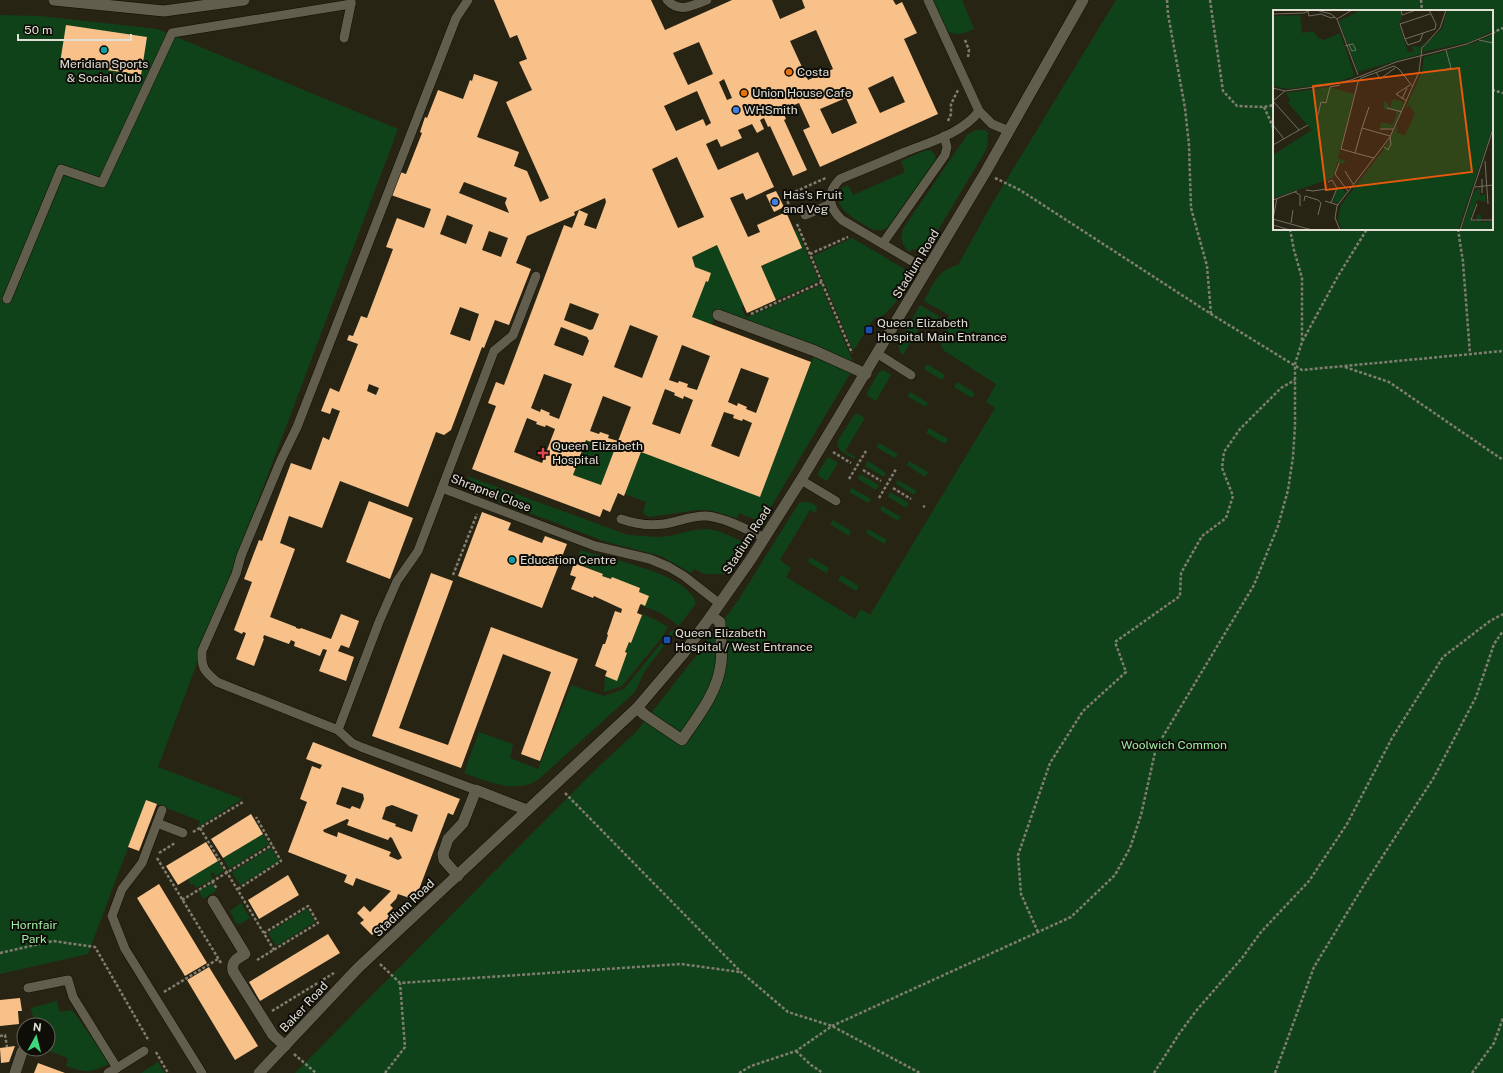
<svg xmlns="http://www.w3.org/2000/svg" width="1503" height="1073" font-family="'Public Sans',sans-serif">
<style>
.green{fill:#10421a;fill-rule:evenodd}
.building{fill:#f8c18a;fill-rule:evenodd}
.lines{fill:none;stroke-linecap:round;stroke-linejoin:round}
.service-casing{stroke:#110d02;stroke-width:10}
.minor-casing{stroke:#110d02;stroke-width:12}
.tertiary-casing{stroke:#110d02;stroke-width:12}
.path{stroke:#817e71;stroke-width:2.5;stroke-dasharray:3 2;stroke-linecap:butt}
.service{stroke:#625e4d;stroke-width:9}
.minor{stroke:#625e4d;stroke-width:11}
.tertiary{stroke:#625e4d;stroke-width:11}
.culture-dot{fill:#0f9aa8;stroke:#0f0d07;stroke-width:1.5}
.food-dot{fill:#e8710a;stroke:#0f0d07;stroke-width:1.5}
.shop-dot{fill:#3f7fe0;stroke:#0f0d07;stroke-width:1.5}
.transit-dot{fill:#1a4fb4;stroke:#0f0d07;stroke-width:1.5}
.health-dot{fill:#e0444e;stroke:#0f0d07;stroke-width:1.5}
.labels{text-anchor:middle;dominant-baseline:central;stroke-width:4;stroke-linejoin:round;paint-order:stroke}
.poi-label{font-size:12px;fill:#e2e0d6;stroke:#0f0d07;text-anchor:start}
.street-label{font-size:12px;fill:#e2e0d6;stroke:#0f0d07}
.park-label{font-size:12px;fill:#9feda6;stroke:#0f0d07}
.inset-road{fill:none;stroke:#726f62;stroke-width:1}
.view{fill:#e8590c;fill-opacity:0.15;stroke:#e8590c;stroke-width:2}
.inset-edge{fill:none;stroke:#e2e0d6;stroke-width:2}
</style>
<rect width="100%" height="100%" fill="#282414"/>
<g class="green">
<path d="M933 0H962L974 29C965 33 958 37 948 31Z"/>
<path d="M1116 0H1503V1073H295L591 774 637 731 706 643 737 602 799 503C804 501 811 501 816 506L817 508 816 513 810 510 780 560 791 568 786 577 855 619 861 609 870 615 995 408 986 402 996 384 943 350 940 342 950 323 946 320 949 315 924 301C933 285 938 269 958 265L993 202ZM1274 11H1492V229H1274Z"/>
<polygon points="0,15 40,16 157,29 398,129 158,767 242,799 198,827 200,821 146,800 88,954 0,974"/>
<path d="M976 130H985L989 134 987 135 988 143 986 150 929 245 921 250 912 249 910 252C902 246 900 239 903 229L967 135Z"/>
<path d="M926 150C933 149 937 155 935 161L891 224C888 227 884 230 880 230 872 231 866 226 860 222 848 215 831 203 842 188L848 185 853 195 905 172 901 161Z"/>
<polygon points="797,230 819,281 776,300 761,266 801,248 794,231"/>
<path d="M852 238 903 268C907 271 909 276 908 282 906 290 887 315 880 317 878 318 875 317 874 318L854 350H853L813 256Z"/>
<polygon points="717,245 744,306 741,307 746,318 821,285 853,362 852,363 717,312 712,324 692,317 705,281 708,282 711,273 695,267 692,257"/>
<polygon points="920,305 939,316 937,321 927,315 903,355 900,352 898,344"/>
<polygon points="814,355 850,370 850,374 763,520 754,519 739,513 737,518 709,510 698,510 649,517 644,514 644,508 646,502 625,494 641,452 760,496"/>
<polygon points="927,364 945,375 942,380 924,369"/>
<polygon points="883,370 891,375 876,401 868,396 867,393 879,372"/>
<polygon points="957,382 975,393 972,398 954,387"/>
<polygon points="910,392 928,403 926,407 907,396"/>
<path d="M855 414H858L865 418 845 451 855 457 854 459C847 454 837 451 837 442Z"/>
<polygon points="929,428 948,439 945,444 926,433"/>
<polygon points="586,440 596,444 595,446 604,450 605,448 614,451 601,485 573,475"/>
<polygon points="879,443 898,454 895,458 876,447"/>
<polygon points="827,458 830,458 838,463 827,481 819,477 818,473"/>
<polygon points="868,461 886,473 884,477 865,466"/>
<polygon points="909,461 928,472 925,477 907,465"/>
<polygon points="860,474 879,485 876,490 858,479"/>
<polygon points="467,476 628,535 657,537 670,536 694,530 708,529 721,532 741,541 745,547 727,574 705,574 694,569 691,573 661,556 607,542 476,493"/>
<polygon points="898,480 917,491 914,495 896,484"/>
<polygon points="852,488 871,499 868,503 849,492"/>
<polygon points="890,492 909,503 906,508 888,497"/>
<polygon points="882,506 901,517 898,521 880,510"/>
<polygon points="833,520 851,531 849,536 830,524"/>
<polygon points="868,529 887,540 884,544 866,533"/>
<path d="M580 550C609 559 674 571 692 595 694 597 695 601 696 603L679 626 661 613 640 605 641 604 645 606 639 592 640 588 602 576 603 574 576 563Z"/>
<polygon points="810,557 829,568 826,573 808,562"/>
<polygon points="841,575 859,586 856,591 838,580"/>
<polygon points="642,614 654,619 668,627 663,636 622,686 604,692 605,676 617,680 627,653 625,652 629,642 631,643"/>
<path d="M672 630 675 631 644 672 635 692 539 779C516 795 488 781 464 773L479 732 513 744 510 758 538 769 571 685 604 696 624 689Z"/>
<polygon points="263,834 269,844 229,869 223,858"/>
<polygon points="271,848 279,861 240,885 232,872"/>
<polygon points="218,861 224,871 216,876 213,872 210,874 213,879 196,888 194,884 191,885 188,879"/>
<polygon points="212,884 216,891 203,899 199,891"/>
<polygon points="241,903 250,918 240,924 236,923 230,911"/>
<polygon points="307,909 315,922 276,946 268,933"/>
<path d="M57 1001 60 1012 71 1010 75 1014 105 1056 109 1064C88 1073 88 1073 66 1066L68 1058 44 1049H48V1025H35L31 1008Z"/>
<polygon points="158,1062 165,1073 141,1073"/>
</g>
<g class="building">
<path d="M494 0H651L665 30 732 0H772L780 19 805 8 802 0H893L896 5 902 2 917 33 904 39 938 114 820 167 803 130 810 127 799 103 782 110 786 119 784 120 807 170 793 176 770 126 768 127 764 118 760 120 764 129 757 133 752 124 738 130 742 138 721 147 717 139 706 144 718 170 758 152 774 187 746 200 743 193 730 198 748 237 760 232 757 225 786 212 802 248 761 266 776 300 747 313 717 245 692 257 695 267 711 273 708 282 706 281 692 317 811 362 760 497 641 452 624 496 618 493 610 512 603 509 600 517 472 469 496 406 488 403 496 382 504 385 564 225 572 228 579 210 588 214 584 225 596 229 606 202 605 198 574 212 575 215 527 236 516 263 531 269 509 325 495 320 484 348 482 347 451 430 444 435 436 432 408 507 340 481 322 528 289 516 280 543 295 549 270 617 296 627V628L300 629 301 628 331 639 341 614 359 621 349 648 341 645 338 651 354 657 346 681 319 671 327 650 323 649 320 656 294 646 295 642 291 640 289 644 264 635 263 638 264 639 254 666 236 659 246 633 243 632 242 634 234 630 252 582 244 579 259 540 262 541 291 463 311 470 323 437 329 440 340 411 332 408 330 414 321 411 330 388 339 392 358 344 347 340 349 335 353 336 361 316 367 318 393 249 386 247 397 218 424 228 431 209 391 195 400 172 406 174 422 133 420 132 425 117 427 118 438 90 463 99 470 80 472 81 474 74 498 82 477 137 519 152 514 166 527 171 540 202 549 198 506 102 532 90 519 62 527 59 517 35 510 38ZM816 30 833 69 808 80 790 41ZM699 42 713 74 688 85 673 53ZM893 76 905 102 880 113 868 88ZM724 79 732 98 727 100 719 82ZM697 91 711 123 706 126 703 119 676 131 664 106ZM846 98 857 123 832 134 820 109ZM677 157 704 217 678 228 652 169ZM464 182 507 198 505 203 509 213 459 193ZM447 215 473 225 466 244 440 234ZM489 231 508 238 501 257 482 250ZM570 303 599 314 593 329 590 330 564 320ZM460 307 479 314 470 341 450 334ZM630 325 658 336 642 378 614 367ZM561 327 587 337 589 341 583 356 554 345ZM682 345 710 356 697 390 687 387 688 384 679 381 678 383 669 380ZM741 368 769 378 756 413 746 409 747 407 738 403 737 406 728 402ZM544 374 572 384 559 419 549 415 550 413 541 409 540 412 531 408ZM369 384 379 388 376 395 367 391ZM665 389 675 393 674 395 683 399 684 396 693 400 680 434 652 424ZM603 396 631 407 618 441 608 438 609 435 600 432 599 434 590 431ZM724 412 734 415 733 418 742 421 743 419 752 423 739 457 711 446ZM527 418 537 422 536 424 545 427 546 425 555 429 542 463 514 452ZM586 440 596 444 595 446 604 450 605 448 614 451 601 485 573 475Z"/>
<polygon points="66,25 147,37 141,75 60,63"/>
<polygon points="776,191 784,207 774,212 766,195"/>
<polygon points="369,501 413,518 390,579 346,562"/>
<polygon points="482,512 511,523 508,530 542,543 545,536 567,544 542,608 458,576"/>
<polygon points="574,563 603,574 602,576 611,579 612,577 640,588 639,592 649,596 645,606 641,604 640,605 637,613 642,615 631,643 629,642 625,652 627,653 617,681 605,676 607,671 595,666 603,644 605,644 608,635 607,634 615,611 621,613 622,609 594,596 593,598 571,589 576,577 570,575"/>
<polygon points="431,573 453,581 399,728 448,745 491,627 578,659 540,761 521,754 551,672 503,654 461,768 372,736"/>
<path d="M313 742 460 799 453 815 448 813 415 900 398 894 396 899 390 905 393 908 387 914 391 917 372 935 360 923 364 920 357 913 364 906 370 912 391 891 356 878 353 886 344 882 347 875 288 852 307 802 300 799 312 766 320 769 322 765 306 759ZM342 787 363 794 364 799 360 809 352 806 350 809 336 804ZM392 805 418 815 412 832 395 826 396 824 382 819 386 807ZM347 819 349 820 347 825 388 840 390 837 392 838 402 858 398 860 389 856 391 852 338 832 337 837 324 832 323 830Z"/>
<polygon points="146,800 157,804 139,851 128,847"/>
<polygon points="251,814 263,834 223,858 211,839"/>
<polygon points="206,842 218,861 178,885 166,866"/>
<polygon points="288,875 299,895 259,919 248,900"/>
<polygon points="159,884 207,963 185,976 137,898"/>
<polygon points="328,934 340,953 260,1001 249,982"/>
<polygon points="209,967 258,1046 235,1060 187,980"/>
<polygon points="20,998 22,1011 18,1011 19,1024 0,1026 0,1000"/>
<polygon points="15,1046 9,1062 1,1063 0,1048"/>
<polygon points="38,1063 65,1073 34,1073"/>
</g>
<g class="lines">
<g class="service-casing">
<g id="service">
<path d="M667 0C680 14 692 5 707 0"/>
<polyline points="928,0 979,111 992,124 1009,131"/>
<polyline points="344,38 351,4 351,0"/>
<polyline points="805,215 831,204"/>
<polyline points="883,243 945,155 947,147 944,136"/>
<path d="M927 270 842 220C828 207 826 193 840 179 862 170 884 161 905 152 930 142 963 133 979 111"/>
<polyline points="536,276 513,335 494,351 442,488 595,546 650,559 669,567 684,576 720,604"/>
<polyline points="7,299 61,169 102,183 172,33 351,4"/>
<polyline points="878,354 911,375"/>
<polyline points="801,480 836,501"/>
<path d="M442 488 418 551 397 581 379 622 338 730 217 682C205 671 201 669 202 651L236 574 241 556 281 460 297 427 456 18 468 0"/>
<path d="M621 519C635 524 649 526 664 524 678 522 692 515 707 516 726 518 747 530 765 538"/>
<polyline points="338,730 352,743 361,747 476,790"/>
<polyline points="162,810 142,863 122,889 112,916 125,949 202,1073"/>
<polyline points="157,823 183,833"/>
<polyline points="28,988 68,980 73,997 117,1068 108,1073"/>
<polyline points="117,1068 144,1051"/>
</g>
</g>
<g class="minor-casing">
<g id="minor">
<polyline points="718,315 815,351 866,374"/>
<path d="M637 708 645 715 682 740C698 716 718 692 721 663 723 650 720 635 720 622L711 616"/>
<polyline points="458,876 444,860 443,854 448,839 463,823 476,790 527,810"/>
<path d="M213 901 245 954C238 958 231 961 233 971L273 1035 285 1046"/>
<polyline points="15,1073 22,1052"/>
<polyline points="259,1073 358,968 637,708 683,654 711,616 751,559 801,480 985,173 1083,0"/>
</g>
</g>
<g class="tertiary-casing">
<polyline id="tertiary" points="54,0 164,11 244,0"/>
</g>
<g class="path">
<polyline points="1167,0 1168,14 1185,108 1189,145 1191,208 1207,266 1211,314"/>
<polyline points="1210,0 1223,91 1237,106 1264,107 1274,105"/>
<polyline points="1421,0 1422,11"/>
<polyline points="1492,33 1503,28"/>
<polyline points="965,40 969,50 968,57"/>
<polyline points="1492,90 1503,93"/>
<polyline points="1264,107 1274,129"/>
<polyline points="948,121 951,114 951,104 958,90"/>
<polyline points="995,178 1020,190 1211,314 1302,370 1503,351"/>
<polyline points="793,213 785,196 826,178"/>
<polyline points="797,224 852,353"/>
<polyline points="1290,229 1294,250 1302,278 1302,341"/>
<polyline points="1458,229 1463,262 1470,354"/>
<polyline points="810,254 848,237"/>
<polyline points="751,314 822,282"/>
<polyline points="1345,367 1389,382 1503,460"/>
<polyline points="833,452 851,463"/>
<polyline points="863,470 881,481"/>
<polyline points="849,479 866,451"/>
<polyline points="893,488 911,499"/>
<polyline points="879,498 896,469"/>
<polyline points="923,506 925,507"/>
<polyline points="453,575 477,514"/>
<polyline points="565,793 741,972 788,1012 832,1026 920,1073"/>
<polyline points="200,828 274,950"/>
<polyline points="193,832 243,802"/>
<polyline points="159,853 175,843"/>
<polyline points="157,858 221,963"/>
<polyline points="212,881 217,889"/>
<polyline points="238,889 281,861 256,817"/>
<polyline points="182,900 272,845"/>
<polyline points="1038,932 1021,894 1018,855 1050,763 1083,711 1126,672 1115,642 1180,596 1181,573 1202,536 1226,518 1233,496 1222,468 1224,452 1240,429 1281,388 1295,380"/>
<polyline points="0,953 53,941 95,947 149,1041"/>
<polyline points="257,960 318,923 308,906 264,933"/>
<polyline points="380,964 400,983 681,964 740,972"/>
<polyline points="164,992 218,959"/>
<polyline points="272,1011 334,973"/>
<polyline points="0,1036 5,1035 7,1047"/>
<polyline points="796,1051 811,1065 823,1073"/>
<polyline points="156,1052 168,1073"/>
<polyline points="294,1054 316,1073"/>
<polyline points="385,1073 405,1047 400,983"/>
<polyline points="739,1073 751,1066 796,1051 832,1026 1071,917 1115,875 1130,848 1141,815 1156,748 1254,585 1278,526 1288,490 1293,457 1295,426 1295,364 1302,342 1338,276 1367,229"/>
<polyline points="1154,1073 1179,1034 1196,1011 1242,958 1261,932 1309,881 1347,824 1392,738 1443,657 1490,621 1503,614"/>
<polyline points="1275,1073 1314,967 1364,885 1433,779 1476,697 1494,644 1503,631"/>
<polyline points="1472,1073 1494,1043 1503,1018"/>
</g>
<use href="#service" class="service"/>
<use href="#minor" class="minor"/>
<use href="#tertiary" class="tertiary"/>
</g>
<g class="culture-dot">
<circle cx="104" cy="50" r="4"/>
<circle cx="512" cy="560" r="4"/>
</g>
<g class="food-dot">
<circle cx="789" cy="72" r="4"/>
<circle cx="744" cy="93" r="4"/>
</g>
<g class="shop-dot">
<circle cx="736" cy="110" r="4"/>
<circle cx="775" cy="202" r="4"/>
</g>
<g class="transit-dot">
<rect x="865" y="326" width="8" height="8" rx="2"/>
<rect x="663" y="636" width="8" height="8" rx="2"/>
</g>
<path class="health-dot" d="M541 447h4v4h4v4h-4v4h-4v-4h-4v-4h4z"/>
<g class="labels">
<g class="poi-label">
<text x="104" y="64" text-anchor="middle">Meridian Sports<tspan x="104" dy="14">&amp; Social Club</tspan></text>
<text x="797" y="72">Costa</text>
<text x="752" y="93">Union House Cafe</text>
<text x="744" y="110">WHSmith</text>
<text x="783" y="195">Has’s Fruit<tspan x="783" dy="14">and Veg</tspan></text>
<text x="877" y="323">Queen Elizabeth<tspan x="877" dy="14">Hospital Main Entrance</tspan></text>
<text x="552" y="446">Queen Elizabeth<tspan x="552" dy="14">Hospital</tspan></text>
<text x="520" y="560">Education Centre</text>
<text x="675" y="633">Queen Elizabeth<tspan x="675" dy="14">Hospital / West Entrance</tspan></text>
</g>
<g class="street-label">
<text transform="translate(916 264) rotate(-59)">Stadium Road</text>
<text transform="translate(491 493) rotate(21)">Shrapnel Close</text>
<text transform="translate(747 540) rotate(-57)">Stadium Road</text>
<text transform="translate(404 908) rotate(-43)">Stadium Road</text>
<text transform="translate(304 1007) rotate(-47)">Baker Road</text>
</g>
<g class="park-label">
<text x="1174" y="745">Woolwich Common</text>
<text x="34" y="925">Hornfair<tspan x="34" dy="14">Park</tspan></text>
</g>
</g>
<g transform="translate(1273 10)">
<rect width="220" height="220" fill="#282414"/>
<path d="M88 0H127L129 7 126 15 135 42H140L139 36 147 37 152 32 147 44 85 62 66 11ZM174 0H220V21L197 32 150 42 152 35 169 19ZM27 5 29 23 40 21 45 28 51 30 67 23 82 66 57 74 15 79 0 76V6ZM220 24V116L185 220H69L65 209 68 195 111 139 124 115V123L132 125 142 104 136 95 132 99 149 62 151 47 202 33ZM56 77 81 84 65 148 73 151 69 154 64 152 60 168 0 188V145L39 120 15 93 17 91 13 83ZM120 89 131 92 121 117 110 119 107 117 108 112 120 115 124 101 111 99V93L113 91 117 98ZM68 177 73 183 65 193 60 192 64 179ZM207 177V186L212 184 213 192 204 190 197 209 204 212V205H208V212L220 211V220H188L201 182Z" fill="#10421a"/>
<path class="inset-road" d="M43 0 58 4 64 9 85 65M128 0 129 5 143 0M156 0 163 14 162 19 132 29 127 14 157 4M35 2 36 6 48 4 58 8 62 7M0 4 31 3 38 0M64 9 79 0M132 29 135 35 147 31 150 23M206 30 220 33M72 36 79 34H80L83 40 79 41 76 35M171 60 178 58 173 40M103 62 107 69 122 58M0 78 12 81M129 89 134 78M134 91 123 84 137 75M96 97 89 118 117 126M114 98 129 102M45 105 48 92 53 93 57 77 67 75M0 115 11 129M89 118 82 143 68 139 85 72 88 68 121 56 126 59 140 77M107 119H121M26 120 0 91 12 81 56 75 78 70 123 52 194 34 220 23M0 135 35 115M111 137 115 140 118 134 117 127M82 143 101 148M212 151 215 194M66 153 62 164 75 181M72 161 80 174M55 172 59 170 64 178 58 193M202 177 220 175M33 180 40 181 53 179M22 182 27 185V196M209 183V169M0 190 24 181M31 191 32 186 45 190 48 193M52 191 65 195M204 194 198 210H220M45 205 48 193M0 209 39 220M0 209 4 188M18 213 20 200M0 215 17 220M67 220 62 208 64 196 117 127 146 62 149 38 167 18 173 0M187 220 220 119"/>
<path class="view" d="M186 58 199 162 53 180 40 76Z"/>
<rect width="220" height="220" class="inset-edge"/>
</g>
<g transform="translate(36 1037) rotate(7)"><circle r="19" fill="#0f0d07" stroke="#63615a"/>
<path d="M0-3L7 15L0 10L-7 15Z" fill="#3dd77e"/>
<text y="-6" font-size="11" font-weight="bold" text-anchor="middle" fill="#e2e0d6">N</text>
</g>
<path d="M18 34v6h113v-6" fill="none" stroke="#e2e0d6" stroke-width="2"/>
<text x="24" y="34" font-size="12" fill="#e2e0d6" stroke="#0f0d07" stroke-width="3" paint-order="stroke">50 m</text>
</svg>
